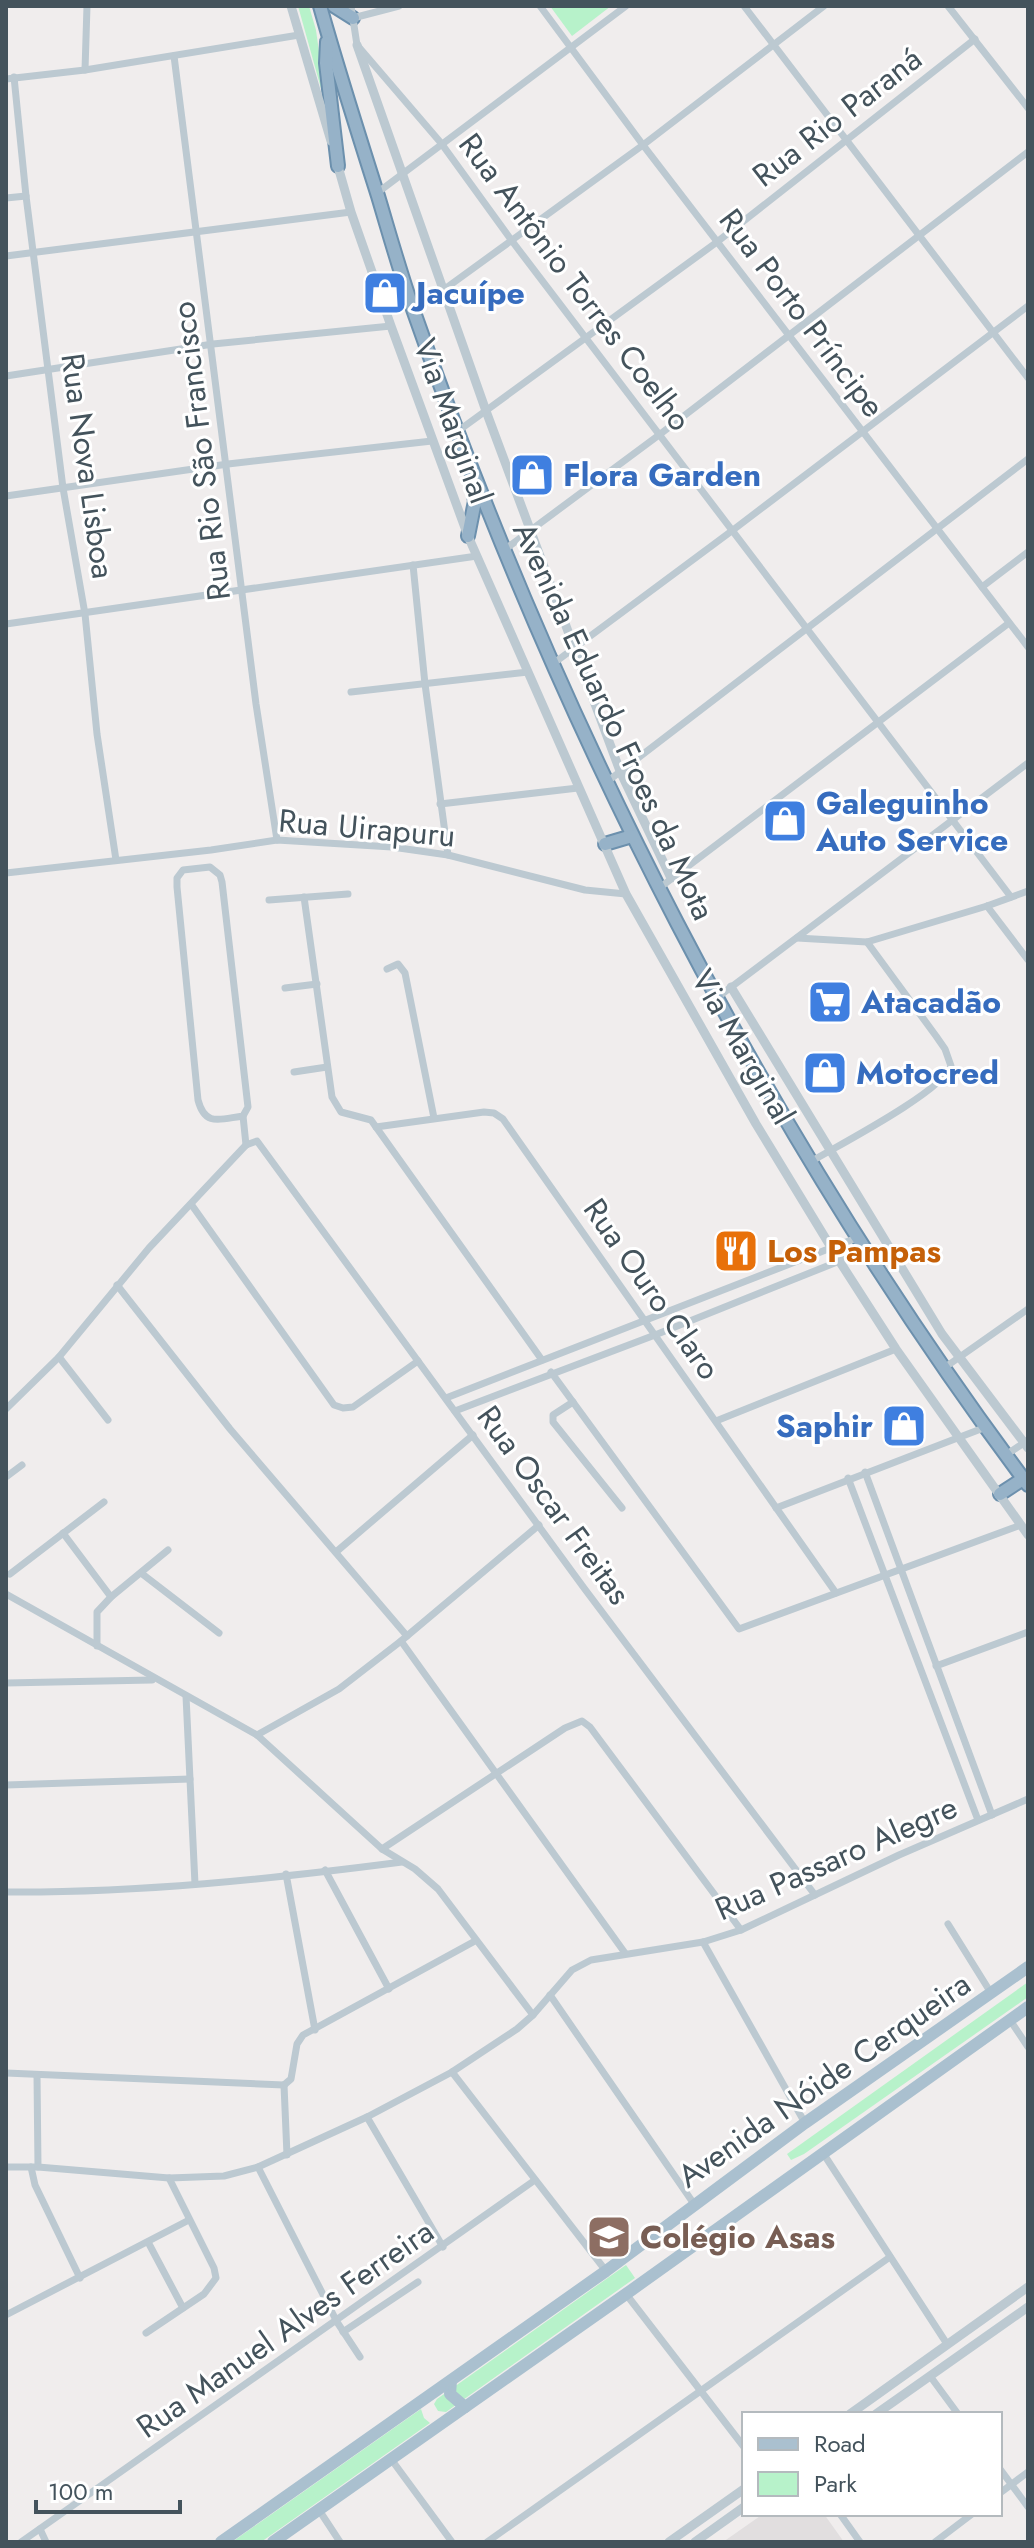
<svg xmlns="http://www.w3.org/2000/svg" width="1034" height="2548" font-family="Jost,sans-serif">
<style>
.education{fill:#e1dedf}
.green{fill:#b7f2ca}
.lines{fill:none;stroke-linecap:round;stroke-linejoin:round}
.trunk-casing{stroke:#6c90ad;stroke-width:16}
.minor{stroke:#bcc9d1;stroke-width:7}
.tertiary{stroke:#bcc9d1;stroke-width:9}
.primary{stroke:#aac0cf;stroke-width:12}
.trunk{stroke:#96b2c8;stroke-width:12}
.labels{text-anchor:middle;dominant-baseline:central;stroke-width:6;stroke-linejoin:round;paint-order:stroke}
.street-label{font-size:32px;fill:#44535c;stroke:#fff}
.shop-label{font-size:32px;font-weight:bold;fill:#366cbe;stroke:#fff;text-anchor:start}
.food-label{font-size:32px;font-weight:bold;fill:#c56008;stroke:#fff;text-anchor:start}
.education-label{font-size:32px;font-weight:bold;fill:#785e54;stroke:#fff;text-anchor:start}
</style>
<rect width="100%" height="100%" fill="#f0eded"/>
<polygon class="education" points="763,2514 824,2514 844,2542 723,2542"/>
<g class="green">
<polygon points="298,6 309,6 316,30 327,110"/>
<polygon points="550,6 611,6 572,36"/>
<polygon points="1028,1982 1028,1997 804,2154 791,2160 787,2154"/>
<polygon points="626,2265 635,2278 446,2412 438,2411 434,2404 437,2399"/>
<polygon points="421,2409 424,2418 430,2423 261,2542 232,2542"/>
</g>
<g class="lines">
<g class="trunk-casing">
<g id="trunk">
<path d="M320 6C338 70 358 133 378 196 390 236 401 276 415 315 560 729 765 1133 1028 1485"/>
<polyline points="334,6 353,18"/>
<polyline points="327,42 326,63 338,166"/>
<polyline points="468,536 475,501 471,479"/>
<polyline points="605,844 632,836"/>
<polyline points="1000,1494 1023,1479"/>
</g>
</g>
<g class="minor">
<polyline points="351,6 357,45 441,143 512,241 1011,897"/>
<polyline points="540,6 643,145 1028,647"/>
<polyline points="744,6 1028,378"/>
<polyline points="948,6 1028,108"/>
<polyline points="353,18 399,6"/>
<polyline points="174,56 256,704 277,840"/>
<polyline points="85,70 87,6"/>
<polyline points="14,77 26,196 63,488 85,614 97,734 116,860"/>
<polyline points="6,79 85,70 299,35"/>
<polyline points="377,193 626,6"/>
<polyline points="6,198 26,196"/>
<polyline points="6,256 351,212"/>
<polyline points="413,312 643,145 824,6"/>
<polyline points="6,376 213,344 391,326"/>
<polyline points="458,431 717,242 975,39"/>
<polyline points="6,496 228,464 432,441"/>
<polyline points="504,550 659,435 1028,152"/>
<polyline points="413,565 425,684 448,855"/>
<polyline points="982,587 1028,552"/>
<polyline points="6,624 477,556"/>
<polyline points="554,663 733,530 1028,306"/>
<polyline points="351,692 528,672"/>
<polyline points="608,781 1028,459"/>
<polyline points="440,804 578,788"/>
<path d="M210 867 220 875 222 882 248 1107 243 1116C220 1119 205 1127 198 1100L177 887V878L183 870Z"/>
<polyline points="6,873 211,850 277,840 392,847 448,855 585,890 626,894"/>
<polyline points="658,889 1009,623"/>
<polyline points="304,897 332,1097 341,1112 371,1120 542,1360"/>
<polyline points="269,900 348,894"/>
<polyline points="987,906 1028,960"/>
<polyline points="797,938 867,942 987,906 1028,891"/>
<polyline points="387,969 398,964 405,973 434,1118"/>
<polyline points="285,988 317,984"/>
<polyline points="718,997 1028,763"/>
<polyline points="294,1072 327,1067"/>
<polyline points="243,1116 246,1145"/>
<polyline points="376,1127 484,1112 494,1113 503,1119 836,1593"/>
<path d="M812 1161C839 1145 943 1091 951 1066L945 1049 936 1036 867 942"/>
<polyline points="191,1204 334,1405 343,1408 353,1407 418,1361"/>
<polyline points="117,1285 230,1429 407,1636"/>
<polyline points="59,1357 108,1420"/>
<polyline points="944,1368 1028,1309"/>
<polyline points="551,1372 739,1629 1021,1525"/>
<polyline points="446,1398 859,1237"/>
<polyline points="573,1402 553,1415 553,1422 622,1508"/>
<polyline points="6,1409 59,1357 149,1248 246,1145 257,1141 584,1588 815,1895"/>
<polyline points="455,1411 655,1335 867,1250"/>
<polyline points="716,1421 896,1349"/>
<polyline points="1006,1455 1028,1440"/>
<polyline points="865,1472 992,1815"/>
<polyline points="6,1477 22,1465"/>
<polyline points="848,1478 978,1820"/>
<polyline points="776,1508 986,1427"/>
<polyline points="63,1533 111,1597"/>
<polyline points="336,1552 473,1435"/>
<polyline points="141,1573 219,1633"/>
<polyline points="10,1574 104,1502"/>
<polyline points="6,1594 257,1735 382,1849 415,1869 438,1889 533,2015"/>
<polyline points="401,1641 625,1953"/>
<polyline points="97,1646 97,1612 111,1597 168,1550"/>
<polyline points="936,1666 1028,1632"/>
<polyline points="6,1683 152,1680"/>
<polyline points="186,1696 195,1884"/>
<polyline points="257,1735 339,1689 401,1641 539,1525"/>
<polyline points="6,1785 190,1779"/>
<polyline points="382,1849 565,1728 582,1721 590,1727 741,1930"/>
<polyline points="325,1870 389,1989"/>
<polyline points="286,1874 315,2030"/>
<path d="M6 1892C138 1893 271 1879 402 1862"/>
<polyline points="948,1924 991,1993"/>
<polyline points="703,1942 805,2123"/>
<polyline points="550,1995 694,2204"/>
<polyline points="1010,2020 1028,2047"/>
<polyline points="452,2072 606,2271"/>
<polyline points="6,2073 284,2085"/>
<polyline points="37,2075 38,2167"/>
<polyline points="284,2085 291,2079 297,2044 303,2035 475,1941"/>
<polyline points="284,2085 287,2155"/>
<polyline points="367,2117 443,2247"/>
<polyline points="823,2153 947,2344"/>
<polyline points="6,2167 38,2167 169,2178 224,2176 258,2167 367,2117 452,2072 517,2029 533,2015 572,1970 591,1960 703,1942 741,1930 899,1855 1028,1799"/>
<polyline points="31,2167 35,2185 80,2278"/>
<polyline points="258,2167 337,2322 360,2357"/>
<polyline points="148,2242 183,2308"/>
<polyline points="626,2294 744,2447"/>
<polyline points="6,2315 189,2220"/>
<polyline points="343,2332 418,2282"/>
<polyline points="146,2333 204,2294 216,2278 214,2268 169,2178"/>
<polyline points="930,2376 958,2414"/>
<polyline points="391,2459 452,2542"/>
<polyline points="1000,2469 1028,2507"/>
<polyline points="1000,2493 1028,2472"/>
<polyline points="319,2510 340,2542"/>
<polyline points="840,2514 860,2542"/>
<polyline points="40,2529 46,2542"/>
<polyline points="21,2542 535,2180"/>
<polyline points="487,2542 890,2257"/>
<polyline points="935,2542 972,2514"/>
</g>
<g class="tertiary">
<polyline points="291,6 331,141"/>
<polyline points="357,45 486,411 620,771 671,878"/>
<polyline points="337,163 351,212 391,326 468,536 626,894 756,1124 840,1262 896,1349 1028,1535"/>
<polyline points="731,987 942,1334 1028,1448"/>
<polyline points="850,2414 1028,2287"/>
<polyline points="876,2414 1028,2307"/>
<polyline points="669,2542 744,2489"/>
<polyline points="695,2542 744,2507"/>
</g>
<g class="primary">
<polyline points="451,2381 450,2394 465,2407"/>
<polyline points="221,2542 606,2271 805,2123 1028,1967"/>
<polyline points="273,2542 626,2294 1028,2007"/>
</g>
<use href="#trunk" class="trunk"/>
</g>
<defs>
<g id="shop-square" transform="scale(2.3)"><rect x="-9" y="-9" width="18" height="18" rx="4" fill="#3f7fe0" stroke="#fff"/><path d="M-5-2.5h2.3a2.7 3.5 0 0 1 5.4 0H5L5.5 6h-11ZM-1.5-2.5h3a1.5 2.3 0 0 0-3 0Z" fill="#fff"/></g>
<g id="supermarket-square" transform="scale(2.3)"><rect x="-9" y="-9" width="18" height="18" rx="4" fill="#3f7fe0" stroke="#fff"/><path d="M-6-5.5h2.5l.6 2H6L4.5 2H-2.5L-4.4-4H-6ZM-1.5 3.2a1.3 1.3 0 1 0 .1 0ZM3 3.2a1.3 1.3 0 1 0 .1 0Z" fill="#fff"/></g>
<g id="restaurant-square" transform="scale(2.3)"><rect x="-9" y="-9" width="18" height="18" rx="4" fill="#e8710a" stroke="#fff"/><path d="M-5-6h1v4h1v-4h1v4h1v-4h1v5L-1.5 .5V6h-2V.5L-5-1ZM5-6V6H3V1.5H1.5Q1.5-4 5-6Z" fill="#fff"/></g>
<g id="school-square" transform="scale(2.3)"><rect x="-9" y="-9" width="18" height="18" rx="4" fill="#8d6e63" stroke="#fff"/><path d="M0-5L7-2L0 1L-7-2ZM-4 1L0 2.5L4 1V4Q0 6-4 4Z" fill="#fff"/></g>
</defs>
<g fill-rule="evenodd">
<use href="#shop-square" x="385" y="293"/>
<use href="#shop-square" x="532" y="475"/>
<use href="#shop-square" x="785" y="821"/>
<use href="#supermarket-square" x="830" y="1002"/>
<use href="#shop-square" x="825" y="1073"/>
<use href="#restaurant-square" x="736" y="1251"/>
<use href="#shop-square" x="904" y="1426"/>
<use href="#school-square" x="609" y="2237"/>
</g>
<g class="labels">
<g class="street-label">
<text transform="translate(837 117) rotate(-38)">Rua Rio Paraná</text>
<text transform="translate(575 282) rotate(53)">Rua Antônio Torres Coelho</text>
<text transform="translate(802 313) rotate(53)">Rua Porto Príncipe</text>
<text transform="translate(453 421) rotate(70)">Via Marginal</text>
<text transform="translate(201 451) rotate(-97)">Rua Rio São Francisco</text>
<text transform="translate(88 466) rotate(82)">Rua Nova Lisboa</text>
<text transform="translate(614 721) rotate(65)">Avenida Eduardo Froes da Mota</text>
<text transform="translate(367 828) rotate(5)">Rua Uirapuru</text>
<text transform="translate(743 1047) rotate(60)">Via Marginal</text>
<text transform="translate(652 1289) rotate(55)">Rua Ouro Claro</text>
<text transform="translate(554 1505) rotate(54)">Rua Oscar Freitas</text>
<text transform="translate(836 1858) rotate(-24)">Rua Passaro Alegre</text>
<text transform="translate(824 2080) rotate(-35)">Avenida Nóide Cerqueira</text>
<text transform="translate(285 2329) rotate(-35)">Rua Manuel Alves Ferreira</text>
</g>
<g class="shop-label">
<text x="416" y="293">Jacuípe</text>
<text x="563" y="475">Flora Garden</text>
<text x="816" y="803">Galeguinho<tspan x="816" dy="37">Auto Service</tspan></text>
<text x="861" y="1002">Atacadão</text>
<text x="856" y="1073">Motocred</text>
<text x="873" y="1426" text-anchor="end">Saphir</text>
</g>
<g class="food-label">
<text x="767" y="1251">Los Pampas</text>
</g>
<g class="education-label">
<text x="640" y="2237">Colégio Asas</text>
</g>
</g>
<rect width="1034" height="2548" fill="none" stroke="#44535c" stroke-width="16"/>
<rect x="742" y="2412" width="260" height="104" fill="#ffffff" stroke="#b4babe" stroke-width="2"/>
<rect x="758" y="2438" width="40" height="12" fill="#aac0cf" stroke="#b4babe" stroke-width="2"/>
<text x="814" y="2452" font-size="24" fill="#44535c">Road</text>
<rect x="758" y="2472" width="40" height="24" fill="#b7f2ca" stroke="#b4babe" stroke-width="2"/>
<text x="814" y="2492" font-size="24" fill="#44535c">Park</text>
<path d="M36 2500v12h144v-12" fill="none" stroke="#44535c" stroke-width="4"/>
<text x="48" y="2500" font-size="24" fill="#44535c" stroke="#ffffff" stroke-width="6" paint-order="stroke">100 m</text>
</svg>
